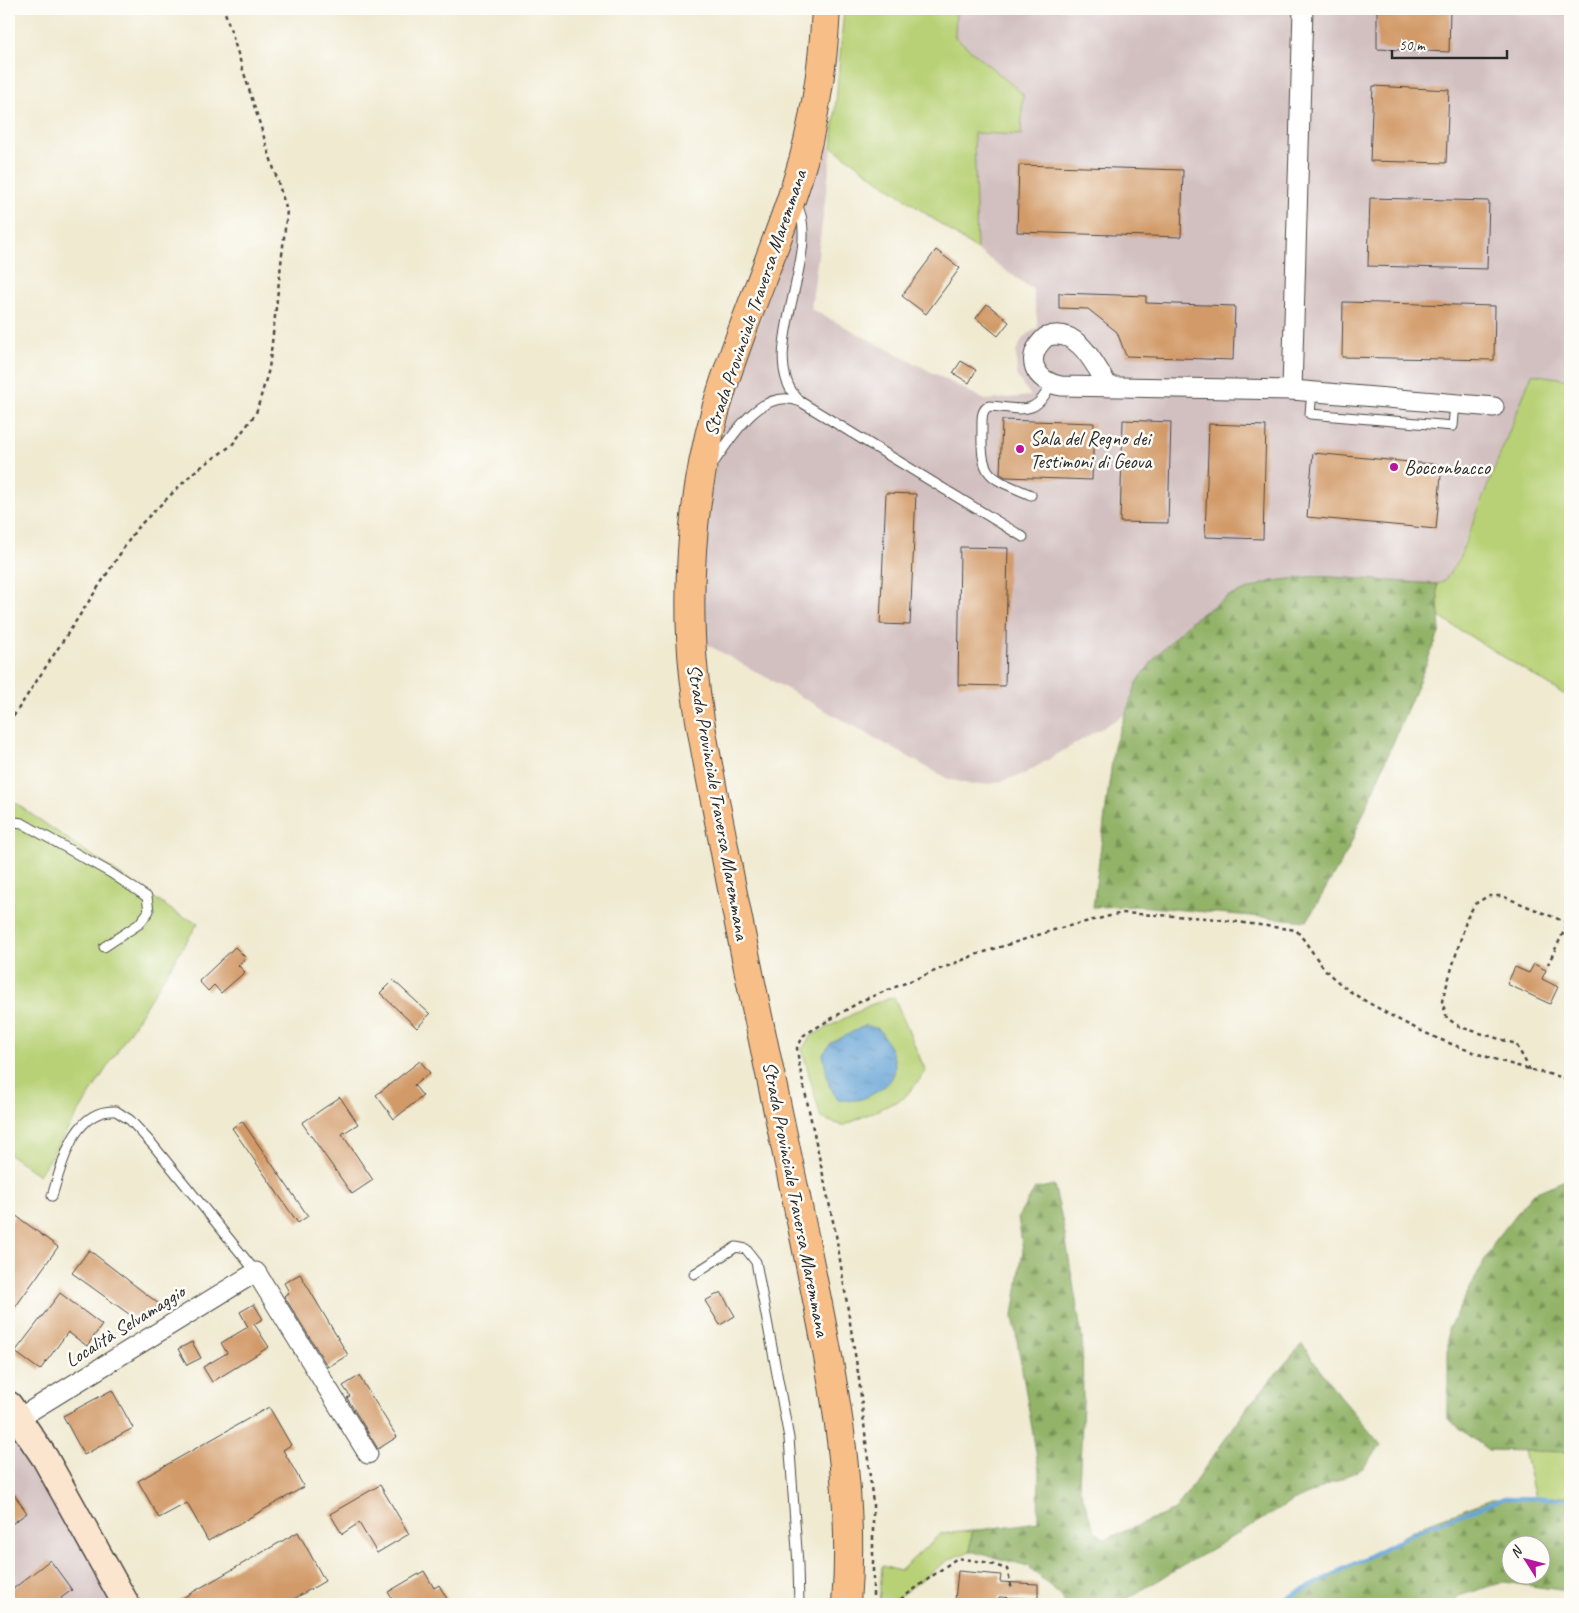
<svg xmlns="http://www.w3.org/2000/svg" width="1579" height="1613" font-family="Caveat,sans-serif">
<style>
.industrial{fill:#d2bfc0}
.green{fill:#b8d176;stroke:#727e50}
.forest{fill:url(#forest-firs);stroke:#5e6f49;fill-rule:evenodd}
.water{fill:url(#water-ripples);stroke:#486780}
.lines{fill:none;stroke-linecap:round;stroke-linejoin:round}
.stream{stroke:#64a3d6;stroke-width:4.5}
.building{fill:#d29a68}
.lane-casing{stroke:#494844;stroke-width:11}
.street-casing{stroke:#494844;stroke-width:21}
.secondary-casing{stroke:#494844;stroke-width:29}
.primary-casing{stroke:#494844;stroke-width:30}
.path{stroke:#494844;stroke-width:2.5;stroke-dasharray:4 4;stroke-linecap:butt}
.lane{stroke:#fff;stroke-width:9}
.street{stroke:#fff;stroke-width:19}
.secondary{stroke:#fce5cf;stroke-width:26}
.primary{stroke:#f7be88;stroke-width:28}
.poi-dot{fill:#b5179e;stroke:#fdfcf7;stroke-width:2}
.labels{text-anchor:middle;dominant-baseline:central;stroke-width:5;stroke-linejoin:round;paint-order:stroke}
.street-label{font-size:20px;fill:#2b2b2b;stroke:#fdfcf7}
.poi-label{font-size:20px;fill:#2b2b2b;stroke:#fdfcf7;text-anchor:start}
</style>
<defs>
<pattern id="forest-firs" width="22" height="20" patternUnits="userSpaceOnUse" patternTransform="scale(1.25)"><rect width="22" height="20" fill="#92b367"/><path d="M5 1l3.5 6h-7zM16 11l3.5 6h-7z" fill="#779255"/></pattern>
<pattern id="water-ripples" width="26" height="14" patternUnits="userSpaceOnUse" patternTransform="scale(1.25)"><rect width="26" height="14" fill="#64a3d6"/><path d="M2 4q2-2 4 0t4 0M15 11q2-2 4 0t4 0" fill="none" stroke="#5385ae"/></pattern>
</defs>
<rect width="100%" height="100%" fill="#fdfcf7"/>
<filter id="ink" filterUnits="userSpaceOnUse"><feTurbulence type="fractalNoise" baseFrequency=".02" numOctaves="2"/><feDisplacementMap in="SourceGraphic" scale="10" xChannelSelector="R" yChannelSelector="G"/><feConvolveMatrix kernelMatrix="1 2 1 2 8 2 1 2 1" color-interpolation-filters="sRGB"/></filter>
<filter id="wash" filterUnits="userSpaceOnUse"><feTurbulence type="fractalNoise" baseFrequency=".0096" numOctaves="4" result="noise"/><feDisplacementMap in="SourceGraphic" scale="20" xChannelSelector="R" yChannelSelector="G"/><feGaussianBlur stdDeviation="1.12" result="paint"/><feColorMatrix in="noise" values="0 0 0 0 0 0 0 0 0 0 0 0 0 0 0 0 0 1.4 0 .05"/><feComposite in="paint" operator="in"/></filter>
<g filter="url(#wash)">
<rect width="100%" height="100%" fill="#f0ead1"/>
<g class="industrial">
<polygon points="956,9 1570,9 1570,380 1532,374 1452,572 1443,582 1437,584 1317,576 1137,682 1124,715 1024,774 996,783 973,785 948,779 701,641 704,538 720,434 820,144 832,147 811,309 985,400 1031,396 1017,377 1016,352 1023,338 1038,327 1033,290 977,250 974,133 1023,94 955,37"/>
<polygon points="9,1405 126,1604 9,1604"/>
</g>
<g class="green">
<polygon points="844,9 956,9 955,37 1023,94 1021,135 974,133 977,250 832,147"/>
<polygon points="1532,374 1570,380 1570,698 1439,617 1437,584 1443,582 1457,563"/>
<polygon points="9,799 179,915 198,923 39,1175 9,1154"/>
<polygon points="894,997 926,1072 904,1098 843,1126 821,1118 802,1049 811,1036 870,1005"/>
<polygon points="1524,1451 1570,1452 1570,1495 1535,1499"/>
<polygon points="972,1531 970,1551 948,1560 897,1598 879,1603 882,1566 900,1571 940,1534"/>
</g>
<g class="forest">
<polygon points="1317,576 1437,584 1440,631 1348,850 1307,921 1139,906 1093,907 1114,746 1137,682 1158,654 1192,620 1229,596 1272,581"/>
<polygon points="1570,1178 1570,1452 1488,1450 1448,1419 1448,1329 1496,1240 1532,1194"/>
<polygon points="1054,1185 1063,1223 1082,1337 1083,1403 1079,1486 1095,1532 1106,1539 1175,1510 1250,1404 1302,1344 1338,1394 1381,1445 1363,1468 1293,1501 1118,1604 1065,1604 1063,1598 1028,1566 970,1551 972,1531 1038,1522 1039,1470 1013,1316 1023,1250 1018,1217 1035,1189"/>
<path d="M1570 1495V1589L1560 1590 1504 1582 1459 1596 1451 1604H1273L1352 1565 1429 1522 1492 1499H1535ZM1512 1546H1542V1576H1512Z"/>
</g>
<path class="water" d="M866 1025 879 1029C893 1051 907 1074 878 1091 861 1101 858 1101 838 1100L829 1085 823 1054 831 1043Z"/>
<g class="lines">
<polyline class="stream" points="1276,1604 1424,1528 1505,1498 1570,1499"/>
</g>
<g id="blocks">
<g class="building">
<polygon points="1377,9 1450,9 1449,52 1377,49"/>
<polygon points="1373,86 1449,90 1446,163 1370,161"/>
<polygon points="1019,165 1183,170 1181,237 1017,232"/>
<polygon points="1370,198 1489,201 1487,269 1368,266"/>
<polygon points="936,250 960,268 926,314 902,296"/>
<polygon points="1059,293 1146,296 1146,303 1235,306 1233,360 1126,356 1117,332 1088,309 1059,308"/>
<polygon points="1343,302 1495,306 1494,360 1342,357"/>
<polygon points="987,304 1009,322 998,336 976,318"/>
<polygon points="961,361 976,370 969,383 953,373"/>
<polygon points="1002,420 1094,423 1092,480 1006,477 1000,474"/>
<polygon points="1123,420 1171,422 1168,523 1120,522"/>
<polygon points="1209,424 1266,426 1263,539 1205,537"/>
<polygon points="1313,453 1442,465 1436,529 1307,517"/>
<polygon points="886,493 916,494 910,625 880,624"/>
<polygon points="960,547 1008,548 1005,686 958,685"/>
<polygon points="235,947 246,958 238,965 245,972 221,993 214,985 208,991 199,981"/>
<polygon points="1534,964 1546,970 1542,979 1558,987 1550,1004 1507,984 1515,967 1529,973"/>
<polygon points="393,980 430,1014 417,1028 380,993"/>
<polygon points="420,1061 430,1073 414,1085 423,1096 394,1119 376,1095"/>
<polygon points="340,1097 358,1124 342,1134 373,1180 352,1194 302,1123"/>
<polygon points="242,1121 308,1216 298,1223 232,1128"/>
<polygon points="15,1215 58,1247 9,1316 9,1224"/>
<polygon points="89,1250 159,1304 152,1313 148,1311 140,1322 72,1273"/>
<polygon points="300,1274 348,1355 328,1367 284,1296 289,1292 284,1283"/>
<polygon points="721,1292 735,1316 720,1325 705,1301"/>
<polygon points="60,1293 102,1325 87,1346 68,1332 40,1370 15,1352"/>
<polygon points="254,1304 263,1319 254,1324 269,1347 212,1382 203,1367 227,1353 221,1343 248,1327 240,1312"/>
<polygon points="192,1342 201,1358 187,1365 178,1349"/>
<polygon points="359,1376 397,1437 378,1449 347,1398 350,1396 343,1386"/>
<polygon points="112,1390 133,1428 84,1455 63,1416"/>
<polygon points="269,1407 291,1445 283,1450 304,1487 208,1541 187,1503 159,1518 138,1481"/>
<polygon points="380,1485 409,1534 377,1553 359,1523 342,1534 330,1514"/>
<polygon points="9,1487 27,1513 9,1526"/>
<polygon points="298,1532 325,1581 285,1604 172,1604"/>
<polygon points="50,1560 72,1590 61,1598 65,1604 9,1604 9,1592"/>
<polygon points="424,1571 434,1588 439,1585 450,1604 395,1604 388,1592"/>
<polygon points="958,1571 1001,1575 1000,1582 1038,1584 1038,1599 999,1597 998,1604 955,1600"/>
</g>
</g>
</g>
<g filter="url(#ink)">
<use href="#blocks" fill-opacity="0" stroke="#494844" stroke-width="1"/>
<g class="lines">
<g class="lane-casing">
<g id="lane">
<path d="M796 203C825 252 753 358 799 400"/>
<polyline points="1312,391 1310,414 1453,426 1455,404"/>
<path d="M712 465C732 437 761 385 801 402L1023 537"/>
<path d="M1031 495C986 476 981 477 982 427 982 419 981 410 989 406 1021 408 1035 418 1051 384"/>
<polyline points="9,821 22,823 111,873 147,897 149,911 139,924 104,947"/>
<path d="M52 1196C62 1165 73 1108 116 1111L130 1120 153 1145 256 1272"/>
<polyline points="694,1274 736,1247 746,1249 756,1262 789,1438 798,1564 799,1604"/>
</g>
</g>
<g class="street-casing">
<g id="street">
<path d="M1108 386C1095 365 1077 325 1046 337 1023 357 1034 381 1061 386L1292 390 1494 407"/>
<polyline points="1292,390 1303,9"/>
<polyline points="19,1418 256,1272 368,1454"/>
</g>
</g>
<g class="secondary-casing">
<polyline id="secondary" points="9,1405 45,1458 126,1604"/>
</g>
<g class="primary-casing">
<path id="primary" d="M826 9C823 66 815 123 798 178 774 256 738 331 716 409 695 483 688 560 691 636 694 707 711 777 724 847 751 991 784 1135 813 1280 835 1386 855 1495 846 1604"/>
</g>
<g class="path">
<polyline points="9,723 137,528 194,472 232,445 248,424 256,413 269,369 287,211 224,9"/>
<polyline points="1530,1070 1516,1044 1460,1027 1447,1018 1442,1001 1467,918 1475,904 1488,896 1502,896 1568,923 1548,964"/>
<path d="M873 1604V1504L859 1379 836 1235 799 1064 797 1048 804 1035 863 1000 975 955 1057 929 1122 913 1208 918 1296 930C1306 942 1314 955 1323 967 1337 984 1359 998 1378 1008 1438 1044 1502 1064 1570 1079"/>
<polyline points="894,1604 957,1558 984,1562 1007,1569 1012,1590"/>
</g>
<use href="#lane" class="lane"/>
<use href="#street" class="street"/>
<use href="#secondary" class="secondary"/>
<use href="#primary" class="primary"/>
</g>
</g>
<g class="poi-dot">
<circle cx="1020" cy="449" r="5"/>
<circle cx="1394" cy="467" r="5"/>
</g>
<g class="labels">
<g class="street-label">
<text transform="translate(755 303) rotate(-71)">Strada Provinciale Traversa Maremmana</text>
<text transform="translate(718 802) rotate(80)">Strada Provinciale Traversa Maremmana</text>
<text transform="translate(796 1199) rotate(79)">Strada Provinciale Traversa Maremmana</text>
<text transform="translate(125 1326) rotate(-32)">Località Selvamaggio</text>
</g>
<g class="poi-label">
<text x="1030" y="438">Sala del Regno dei<tspan x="1030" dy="23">Testimoni di Geova</tspan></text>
<text x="1404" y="467">Bocconbacco</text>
</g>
</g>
<rect width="1579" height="1613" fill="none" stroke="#fdfcf7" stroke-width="30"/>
<g transform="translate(1526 1560) rotate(306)"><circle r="24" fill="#fdfcf7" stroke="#a9a8a5"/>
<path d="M0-4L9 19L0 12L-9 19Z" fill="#b5179e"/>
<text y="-8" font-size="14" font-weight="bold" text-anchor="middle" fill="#2b2b2b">N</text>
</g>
<path d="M1392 50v8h115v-8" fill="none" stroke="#2b2b2b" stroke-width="2.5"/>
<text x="1399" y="50" font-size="15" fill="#2b2b2b" stroke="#fdfcf7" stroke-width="4" paint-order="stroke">50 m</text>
</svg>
